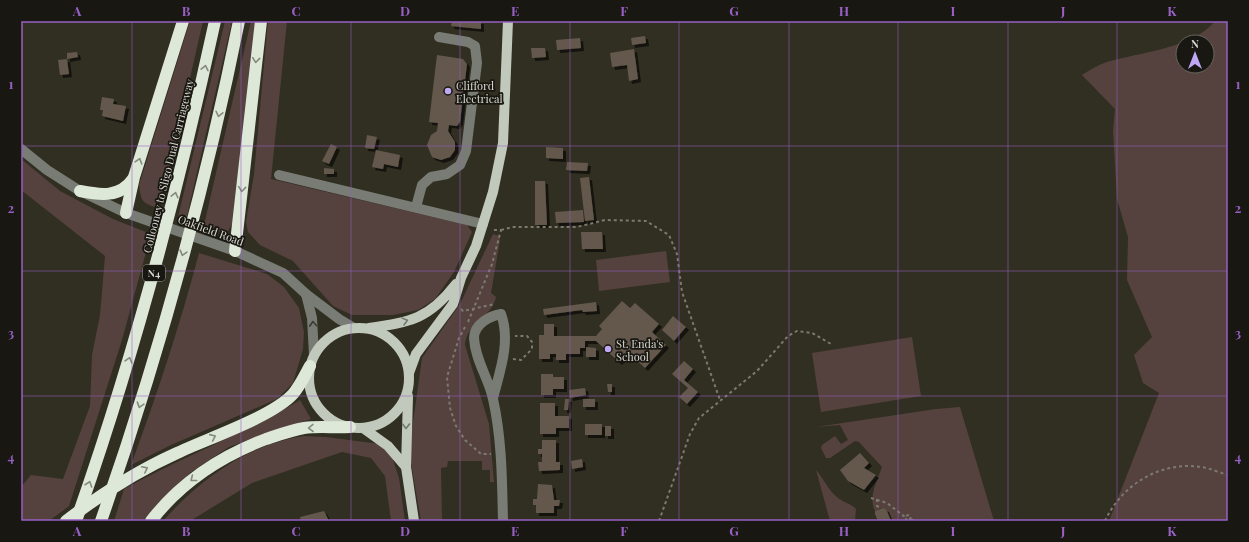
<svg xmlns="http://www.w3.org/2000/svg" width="1249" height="542" font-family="'Playfair Display',serif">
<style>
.green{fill:#55423e;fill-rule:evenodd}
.building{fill:#63584c;filter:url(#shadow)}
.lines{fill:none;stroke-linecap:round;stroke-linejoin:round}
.path{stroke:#7c7a6f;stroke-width:2;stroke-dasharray:3 3;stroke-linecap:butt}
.minor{stroke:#787c75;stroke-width:10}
.major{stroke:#c1c9bc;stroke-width:10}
.highway{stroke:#dee8d8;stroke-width:12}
.oneway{stroke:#858a7e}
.oneway2{stroke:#75796f}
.oneway3{stroke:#3a3a34}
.grid{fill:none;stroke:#9860c4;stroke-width:1;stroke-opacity:0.55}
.poi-dot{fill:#bfa9f4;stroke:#181711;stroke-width:1.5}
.labels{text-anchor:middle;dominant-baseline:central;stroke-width:3.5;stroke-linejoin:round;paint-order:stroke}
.shield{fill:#181711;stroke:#a09f97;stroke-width:1}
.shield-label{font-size:10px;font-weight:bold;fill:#dad9d1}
.poi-label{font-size:11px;fill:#dad9d1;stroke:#181711;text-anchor:start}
.street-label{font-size:11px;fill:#dad9d1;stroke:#181711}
.neatline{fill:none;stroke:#9860c4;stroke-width:1.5}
.grid-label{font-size:13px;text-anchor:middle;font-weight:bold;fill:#9860c4}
</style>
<defs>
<filter id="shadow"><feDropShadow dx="3" dy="3" stdDeviation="0" flood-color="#0009"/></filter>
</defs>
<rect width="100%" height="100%" fill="#312f21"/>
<g class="green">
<path d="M190 21H203L173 153 158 208C142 203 141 202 139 185Z"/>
<polygon points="225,21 232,21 186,220 178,217"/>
<polygon points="251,21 256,21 232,224 228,231 220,232 204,225"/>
<polygon points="268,21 287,21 271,179 467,225 472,232 454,272 435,299 418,310 393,315 352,315 333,306 293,261 260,245 248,232 246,222 254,174"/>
<path d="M1215 21H1228V521H1109L1159 393 1143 383 1134 355 1152 337 1127 280 1128 237 1117 199 1113 131 1115 109 1082 75C1090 70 1098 65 1107 62 1140 52 1192 49 1215 21ZM1183 42H1207V66H1183Z"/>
<polygon points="21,159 60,191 113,219 151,234 122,340 69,506 49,521 21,521 21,487 31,475 63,479 90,406 92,355 100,315 105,256 21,190"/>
<path d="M493 234 499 236 500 240 491 293 496 297C492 318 467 321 465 345L489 424 494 482H490V470H482V461H448L447 467 441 468 442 521H421L409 451 422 358 460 304Z"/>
<polygon points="666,251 670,282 599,291 596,260"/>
<path d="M199 253 267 274 284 287 299 308 304 332 303 349 293 383 277 399 171 445 131 465C157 395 180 325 199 253Z"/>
<polygon points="912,337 921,396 821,412 812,353"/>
<path d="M300 400 311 419 275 430 229 447 191 472 160 501 143 521H114L124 489C182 457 244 434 300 400Z"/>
<path d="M960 407 994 521H891L886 509 881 508 875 511C868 496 877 482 882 467L859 442 855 441 830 458H826L821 448 822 445 835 436 841 444 848 440 840 425 816 427 936 409Z"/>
<path d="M304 436 326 437 380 444 392 457 399 478 405 521H391L385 476 371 458 342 452 252 483 190 521H163C199 480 248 444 304 436Z"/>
<path d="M816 470C824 479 828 490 837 497 842 502 852 504 856 509L855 521H830Z"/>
</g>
<g class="building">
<polygon points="452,21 481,21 481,29 451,26"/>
<polygon points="645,36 646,43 632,45 631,38"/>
<polygon points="580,38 581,48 557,50 556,40"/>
<polygon points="531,48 545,48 546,57 532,58"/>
<polygon points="634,49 638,79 629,81 627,65 612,67 610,53"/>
<polygon points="77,52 78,57 67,59 69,74 60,75 58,60 67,59 67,53"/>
<polygon points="437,55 463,59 467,64 460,122 457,126 449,125 448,131 455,142 455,150 450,157 441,160 432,157 427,145 431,135 437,131 438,123 429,122"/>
<polygon points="102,97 114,99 113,104 126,106 123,121 102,116 103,110 100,110"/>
<polygon points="367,135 377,137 374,149 365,148"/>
<polygon points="331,144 337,147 329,164 322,161"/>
<polygon points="546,147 563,148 563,159 546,158"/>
<polygon points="376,150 400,155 398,167 384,164 383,169 372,167"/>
<polygon points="567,162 588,163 587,171 566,170"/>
<polygon points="324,168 334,169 334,174 324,174"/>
<polygon points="589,177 594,220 585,221 580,178"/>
<polygon points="535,181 545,181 547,225 535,225"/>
<polygon points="583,210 584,222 556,223 555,212"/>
<polygon points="581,232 602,232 603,249 582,249"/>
<polygon points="622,301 630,308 635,303 659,324 652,332 666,345 645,368 633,357 631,359 627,354 619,362 596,341 585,341 585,348 580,348 580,354 566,354 566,360 556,360 556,354 550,354 550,359 539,359 539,335 544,335 544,324 554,324 554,336 596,336 602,329 599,326"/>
<polygon points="596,302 597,311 583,312 582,310 544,315 543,309"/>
<polygon points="673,316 686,327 674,341 662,330"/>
<polygon points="586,347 596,348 596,357 586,357"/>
<polygon points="684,361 693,369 684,380 698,392 687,404 679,397 688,388 672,374"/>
<polygon points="541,374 553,374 553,377 564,377 564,389 553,389 553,395 541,395"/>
<polygon points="607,384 612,384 612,392 608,392"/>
<polygon points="585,388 586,395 570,398 569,390"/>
<polygon points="565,399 569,399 568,410 564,410"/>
<rect x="583" y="399" width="12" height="8"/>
<polygon points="540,403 555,403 555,416 569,416 569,428 556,428 556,434 540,434"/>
<rect x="585" y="424" width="17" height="11"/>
<rect x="605" y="426" width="6" height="10"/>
<polygon points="542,440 556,440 556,462 560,462 560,470 539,471 538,462 542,462 542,454 538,454 538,449 542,449"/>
<polygon points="860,453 869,463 864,468 876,475 864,490 848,481 840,470"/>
<polygon points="582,459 583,467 572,469 571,461"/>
<polygon points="538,484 552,485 554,500 560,500 559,506 554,506 554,513 536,513 536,505 533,505 533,499 537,499"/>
<polygon points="883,508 886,509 891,521 878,521 875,514 875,511"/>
<polygon points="324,511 329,521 301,521 300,517"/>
</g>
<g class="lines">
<g class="path">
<polyline points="501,230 513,227 577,227 605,220 646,221 669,235 677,254 682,292 720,400"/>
<polyline points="461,309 463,311 495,304"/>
<polyline points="468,322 492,264 501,230 491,230"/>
<polyline points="465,327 459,338 447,377 450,408 456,426 465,440 481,454 491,454"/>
<polyline points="513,359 521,360 532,349 532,342 527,336 515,336"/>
<polyline points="871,498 887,503 905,517"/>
<polyline points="877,499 877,506 881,508"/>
<polyline points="911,519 914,521"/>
<polyline points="659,521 690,434 699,418 757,371 788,336 797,331 812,333 831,344"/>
<polyline points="907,521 905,517 908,515 911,517 909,521"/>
<path d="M1105 521C1122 484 1161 461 1201 467 1210 468 1220 473 1228 475"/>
</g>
<g class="minor">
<polyline points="21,149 47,170 80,191 126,213 235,251 283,273 306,294 339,319 354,328"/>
<polyline points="279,175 483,224"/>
<polyline points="416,207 422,185 431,177 447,174 460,165 466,151 477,63 475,46 468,42 439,37"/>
<polyline points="306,294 312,318 314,355"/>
<path d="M493 398C500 371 511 341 501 314 490 316 474 324 474 338 475 360 489 379 493 399 502 439 502 481 503 521"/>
</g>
<g class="major">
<path d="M369 328C411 322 429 319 456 284"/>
<circle cx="359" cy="378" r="50"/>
<polyline points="409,373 416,354 453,304 461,278 476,246 493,192 503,143 508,21"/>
<polyline points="408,396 406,467 414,521"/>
<polyline points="363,428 388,446 406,467"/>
</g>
<g class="highway">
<path d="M80 191C100 195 120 198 133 179"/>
<polyline points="126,213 134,177 183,21"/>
<polyline points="235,251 261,21"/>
<path d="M66 521C101 494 137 471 177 453 206 439 272 417 293 394 300 386 305 375 310 366"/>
<path d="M76 521C134 357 178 191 215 21"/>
<path d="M101 521C158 358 205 190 239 21"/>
<path d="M151 521C181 482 221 456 266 439 278 435 292 430 304 428 319 426 335 428 350 427"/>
</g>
</g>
<defs><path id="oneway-chevron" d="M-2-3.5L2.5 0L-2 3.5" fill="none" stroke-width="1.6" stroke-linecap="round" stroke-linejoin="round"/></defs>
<g class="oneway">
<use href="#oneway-chevron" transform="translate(256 60) rotate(96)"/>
<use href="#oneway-chevron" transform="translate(205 68) rotate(-78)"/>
<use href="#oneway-chevron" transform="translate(219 114) rotate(103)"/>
<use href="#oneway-chevron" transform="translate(139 161) rotate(-73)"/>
<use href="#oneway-chevron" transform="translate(242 189) rotate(96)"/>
<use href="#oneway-chevron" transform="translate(175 195) rotate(-76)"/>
<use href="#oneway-chevron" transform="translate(183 253) rotate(106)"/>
<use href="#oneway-chevron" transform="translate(129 360) rotate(-74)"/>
<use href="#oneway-chevron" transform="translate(140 405) rotate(108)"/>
<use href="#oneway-chevron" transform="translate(311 428) rotate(179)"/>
<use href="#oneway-chevron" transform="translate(213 437) rotate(-24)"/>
<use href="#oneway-chevron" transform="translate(145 469) rotate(-27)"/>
<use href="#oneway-chevron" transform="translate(193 479) rotate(142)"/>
<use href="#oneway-chevron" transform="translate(89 484) rotate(-71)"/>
</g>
<g class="oneway2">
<use href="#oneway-chevron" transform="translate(405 321) rotate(-15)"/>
<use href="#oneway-chevron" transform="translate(406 426) rotate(90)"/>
</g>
<use class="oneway3" href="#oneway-chevron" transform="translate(313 324) rotate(-94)"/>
<path class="grid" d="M132 21V521M241 21V521M351 21V521M460 21V521M570 21V521M679 21V521M789 21V521M898 21V521M1008 21V521M1117 21V521M21 146H1228M21 271H1228M21 396H1228"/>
<g class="poi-dot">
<circle cx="448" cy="91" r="4"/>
<circle cx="608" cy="349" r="4"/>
</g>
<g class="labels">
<rect class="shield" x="143" y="265" width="22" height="16" rx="3"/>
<g class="shield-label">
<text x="154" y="273">N4</text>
</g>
<g class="poi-label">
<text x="456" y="85">Clifford<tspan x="456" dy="13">Electrical</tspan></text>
<text x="616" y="343">St. Enda's<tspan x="616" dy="13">School</tspan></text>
</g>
<g class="street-label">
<text transform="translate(168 166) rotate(-76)">Collooney to Sligo Dual Carriageway</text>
<text transform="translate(211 230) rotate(20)">Oakfield Road</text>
</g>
</g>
<rect width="1249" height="542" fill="none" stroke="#181711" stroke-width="44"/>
<g transform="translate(1195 54)"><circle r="19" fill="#181711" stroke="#66655e"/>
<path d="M0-3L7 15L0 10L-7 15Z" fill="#bfa9f4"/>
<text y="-6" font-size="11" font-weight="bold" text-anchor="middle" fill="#dad9d1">N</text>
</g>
<rect x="22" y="22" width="1205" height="498" class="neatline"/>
<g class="grid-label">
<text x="77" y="16">A</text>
<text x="186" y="16">B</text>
<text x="296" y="16">C</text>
<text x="405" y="16">D</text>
<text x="515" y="16">E</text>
<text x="624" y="16">F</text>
<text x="734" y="16">G</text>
<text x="844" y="16">H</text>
<text x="953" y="16">I</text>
<text x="1063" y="16">J</text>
<text x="1172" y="16">K</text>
<text x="11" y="89">1</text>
<text x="1238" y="89">1</text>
<text x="11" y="213">2</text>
<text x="1238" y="213">2</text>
<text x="11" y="338">3</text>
<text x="1238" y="338">3</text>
<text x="11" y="462">4</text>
<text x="1238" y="462">4</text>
<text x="77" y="536">A</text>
<text x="186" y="536">B</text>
<text x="296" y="536">C</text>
<text x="405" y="536">D</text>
<text x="515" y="536">E</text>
<text x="624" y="536">F</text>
<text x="734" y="536">G</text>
<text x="844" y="536">H</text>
<text x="953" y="536">I</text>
<text x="1063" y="536">J</text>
<text x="1172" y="536">K</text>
</g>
</svg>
